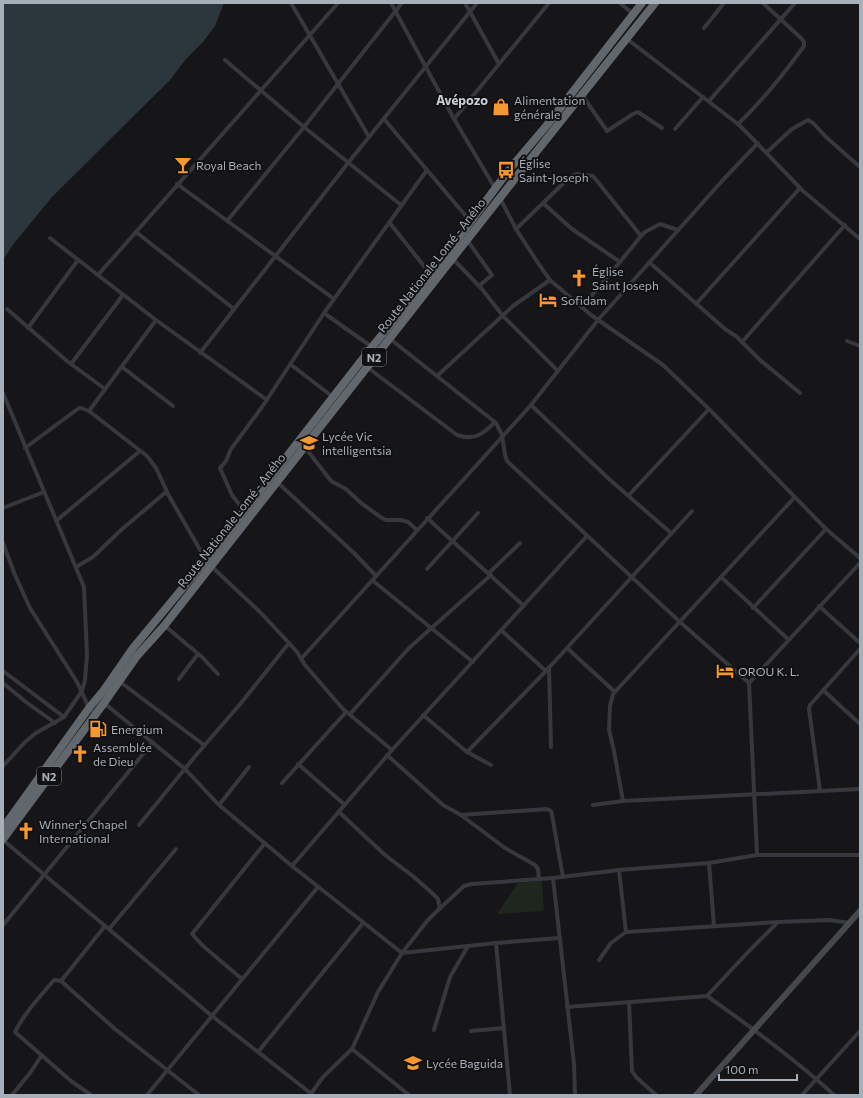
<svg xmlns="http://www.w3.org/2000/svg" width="863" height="1098" font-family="Commissioner,sans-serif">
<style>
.green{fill:#1e261e}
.water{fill:#2b373c}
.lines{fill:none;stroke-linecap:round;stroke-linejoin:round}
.street{stroke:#37383d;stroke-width:4}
.secondary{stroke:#45484d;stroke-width:6}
.highway{stroke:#62676e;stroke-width:8}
.labels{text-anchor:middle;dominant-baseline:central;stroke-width:4;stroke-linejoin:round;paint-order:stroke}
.shield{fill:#111113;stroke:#7a8086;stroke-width:1}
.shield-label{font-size:11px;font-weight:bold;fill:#a7afb8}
.poi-label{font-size:12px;fill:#a7afb8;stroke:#111113;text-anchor:start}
.street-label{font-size:12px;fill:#a7afb8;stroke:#111113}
.neighbourhood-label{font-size:13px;font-weight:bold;fill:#c8cdd4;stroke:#111113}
</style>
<rect width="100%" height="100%" fill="#161618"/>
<polygon class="green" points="542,881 544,911 498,914 498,912 518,883"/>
<polygon class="water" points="3,3 224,3 215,26 203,42 186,59 170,80 52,197 15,242 3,260"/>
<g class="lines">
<g class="street">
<polyline points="291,3 369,137"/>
<polyline points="391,3 454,119 495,188"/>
<polyline points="465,3 499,64"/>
<polyline points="620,3 633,14"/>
<polyline points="704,28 724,3"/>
<polyline points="627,39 738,124 751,137 802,190 860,239"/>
<polyline points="225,60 304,127 401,205"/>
<polyline points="582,95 607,131 633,114 638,112 662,128"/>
<polyline points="709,101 795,3"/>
<polyline points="384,119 470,221"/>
<polyline points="454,119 549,3"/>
<path d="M738 124C763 100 784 74 804 46V42L802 39 763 3"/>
<polyline points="675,129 703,97"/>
<polyline points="766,153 792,129 808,120 813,123 826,137 860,167"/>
<polyline points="177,184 334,299"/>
<polyline points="500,198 516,229 538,263 550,280 591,315 663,365 709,409 826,529 860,558"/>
<polyline points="543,203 572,229 620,262"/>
<polyline points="227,221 304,127 402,3"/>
<polyline points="389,222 431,275"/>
<polyline points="516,229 571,176 577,174 593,176 641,236"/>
<polyline points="136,232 234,309"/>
<polyline points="50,238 156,320 267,400"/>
<polyline points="467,240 492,275 479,286"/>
<polyline points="453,259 481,288 503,316"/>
<polyline points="649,262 725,329 737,337 760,360 800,393"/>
<polyline points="98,275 338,3"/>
<polyline points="696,304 800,188"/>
<polyline points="582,307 620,262 641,236 645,232 660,224 678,230"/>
<polyline points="7,309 67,361 105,389"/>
<polyline points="324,313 372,347"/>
<polyline points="503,316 558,371"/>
<polyline points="28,328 78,260"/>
<polyline points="389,338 496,423 502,435 505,455 507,461 680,622 749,683"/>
<polyline points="847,341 860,346"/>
<polyline points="742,342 845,225"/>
<polyline points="200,353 348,163 477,3"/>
<polyline points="71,364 123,295"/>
<polyline points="290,364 333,397"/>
<polyline points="122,367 173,406"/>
<path d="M367 367 457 435C475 441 483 434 495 422"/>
<polyline points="437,376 513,306 550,280"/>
<polyline points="3,393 84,587 87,655 85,680 82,691 64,717 36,733 25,742 3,766"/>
<polyline points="531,405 609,479 671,533"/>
<polyline points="89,411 156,320"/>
<polyline points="304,446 331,481 346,489 361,503 382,518 386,520 401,520 408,522 417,530"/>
<polyline points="25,448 79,408 81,408 89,411 147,456 156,468 169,496 206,560"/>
<polyline points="277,482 354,553 376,576"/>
<polyline points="629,495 709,409"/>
<polyline points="3,508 44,492"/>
<polyline points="244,511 232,495 220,468 226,461 231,449 262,407 324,313 427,170"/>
<polyline points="427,518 524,606"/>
<polyline points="56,521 140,451"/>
<polyline points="3,543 15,575 30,608 77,682 89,708 96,714"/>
<polyline points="211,566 259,611 289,643 297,652 305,665 343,709 392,750"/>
<polyline points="76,567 93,557 121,530 166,492"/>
<polyline points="427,569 478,513"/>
<polyline points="489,573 520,543"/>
<polyline points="721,577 789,640"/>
<polyline points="372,580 473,662"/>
<polyline points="819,606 860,643"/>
<polyline points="753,608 826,529"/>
<polyline points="165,626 202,657 218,674"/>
<polyline points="502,631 546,671"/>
<polyline points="567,648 615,692"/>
<polyline points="301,659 531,405 598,320 722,181 758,143"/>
<polyline points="549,667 551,747"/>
<polyline points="3,671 64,717"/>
<polyline points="179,679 198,654"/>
<polyline points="119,681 204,745"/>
<polyline points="3,683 26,702 55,723"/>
<polyline points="823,690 860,724"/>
<polyline points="104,703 185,769 219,805 292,866 402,953 496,943 559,938"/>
<polyline points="350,714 409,648 491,575"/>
<polyline points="423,715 467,752 491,765"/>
<polyline points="467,752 546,671 692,511"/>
<polyline points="387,755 443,805 461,815 505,848 535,865 538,869 539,879"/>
<polyline points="298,764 345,805"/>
<polyline points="282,783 346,712"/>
<polyline points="820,791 809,709 810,705 860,649"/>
<polyline points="623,801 614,751 609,730 610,706 613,694 794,498"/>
<polyline points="219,805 249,767"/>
<polyline points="593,805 623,801 860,789"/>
<polyline points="339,812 385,855 414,877 432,893 438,899 440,909"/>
<polyline points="461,815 547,809 551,811 552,815 563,877"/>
<polyline points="139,825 197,754 241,703 289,643"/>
<polyline points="3,840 212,1016 313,1095"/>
<polyline points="757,855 749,683 860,563"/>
<polyline points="709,863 714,926"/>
<polyline points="292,866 392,750 587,536"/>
<polyline points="619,870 626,932"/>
<polyline points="553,878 574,1064 575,1095"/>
<polyline points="3,925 153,742"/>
<polyline points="109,929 176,849"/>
<polyline points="496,943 510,1095"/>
<polyline points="599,960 611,943 626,932 778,922 830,920 850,923"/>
<polyline points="242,979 203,946 192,934 265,843"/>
<polyline points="61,981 115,1029 199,1095"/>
<path d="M707 996C751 1027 795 1059 834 1095"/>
<polyline points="629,1002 632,1071 636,1077 656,1095"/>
<polyline points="567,1007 707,996 749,951 778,922"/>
<polyline points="434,1030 450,977 468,946"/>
<polyline points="471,1031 504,1028"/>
<polyline points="352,1049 409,1095"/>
<polyline points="258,1052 363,923"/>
<polyline points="12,1095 30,1073 42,1055"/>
<path d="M91 1095 71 1081 15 1032C25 1012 40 997 54 980L61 981 105 926"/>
<polyline points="147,1095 318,887"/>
<polyline points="310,1095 323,1077 352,1049 378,992 402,953 427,921 436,912 464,886 472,884 553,878 619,870 709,863 757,855 860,855"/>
<polyline points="802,1095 860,1031"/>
</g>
<polyline class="secondary" points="696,1095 860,911"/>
<g class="highway">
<polyline points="3,828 89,708 104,690 133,648 206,560 372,347 431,275 509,170 547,125 642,3"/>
<polyline points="3,839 104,703 137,656 164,626 521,171 655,3"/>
</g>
</g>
<defs>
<g id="shop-bare" transform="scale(1.38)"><path d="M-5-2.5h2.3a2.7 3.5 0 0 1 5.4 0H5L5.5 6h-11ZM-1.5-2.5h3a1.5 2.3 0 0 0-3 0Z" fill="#f59830" stroke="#111113" stroke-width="2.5" paint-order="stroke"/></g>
<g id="bar-bare" transform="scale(1.38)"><path d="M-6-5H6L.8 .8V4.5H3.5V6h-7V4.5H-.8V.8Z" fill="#f59830" stroke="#111113" stroke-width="2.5" paint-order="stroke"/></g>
<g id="bus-bare" transform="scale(1.38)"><path d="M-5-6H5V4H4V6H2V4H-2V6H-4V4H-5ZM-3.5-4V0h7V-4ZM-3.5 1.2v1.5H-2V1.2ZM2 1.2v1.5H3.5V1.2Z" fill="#f59830" stroke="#111113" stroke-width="2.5" paint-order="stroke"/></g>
<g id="church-bare" transform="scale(1.38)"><path d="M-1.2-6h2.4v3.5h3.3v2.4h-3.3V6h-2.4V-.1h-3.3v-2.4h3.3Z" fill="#f59830" stroke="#111113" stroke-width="2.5" paint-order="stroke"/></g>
<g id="hotel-bare" transform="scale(1.38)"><path d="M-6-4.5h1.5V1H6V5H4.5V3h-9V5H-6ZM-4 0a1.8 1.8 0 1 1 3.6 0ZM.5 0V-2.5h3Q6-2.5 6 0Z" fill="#f59830" stroke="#111113" stroke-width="2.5" paint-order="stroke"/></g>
<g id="university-bare" transform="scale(1.38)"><path d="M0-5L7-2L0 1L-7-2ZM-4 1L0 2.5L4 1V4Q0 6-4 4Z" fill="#f59830" stroke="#111113" stroke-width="2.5" paint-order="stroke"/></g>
<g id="fuel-bare" transform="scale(1.38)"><path d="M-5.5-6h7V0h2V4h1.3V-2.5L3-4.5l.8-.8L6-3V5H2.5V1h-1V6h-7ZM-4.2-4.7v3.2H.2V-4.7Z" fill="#f59830" stroke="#111113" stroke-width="2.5" paint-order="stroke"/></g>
<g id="school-bare" transform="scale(1.38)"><path d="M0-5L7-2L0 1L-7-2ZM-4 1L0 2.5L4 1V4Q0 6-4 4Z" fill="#f59830" stroke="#111113" stroke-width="2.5" paint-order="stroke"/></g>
</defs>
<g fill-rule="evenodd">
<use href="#shop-bare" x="501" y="107"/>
<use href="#bar-bare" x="183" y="165"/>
<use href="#bus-bare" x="506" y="170"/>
<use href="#church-bare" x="579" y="278"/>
<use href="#hotel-bare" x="548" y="300"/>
<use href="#university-bare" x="309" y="443"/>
<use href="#hotel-bare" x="725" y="671"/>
<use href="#fuel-bare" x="98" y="729"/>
<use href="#church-bare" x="80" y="754"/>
<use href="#church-bare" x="26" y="831"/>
<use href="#school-bare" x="413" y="1063"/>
</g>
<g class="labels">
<g class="shield">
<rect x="362" y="348" width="24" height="18" rx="3"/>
<rect x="37" y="767" width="24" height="18" rx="3"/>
</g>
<g class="shield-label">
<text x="374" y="357">N2</text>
<text x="49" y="776">N2</text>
</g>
<g class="poi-label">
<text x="514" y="100">Alimentation<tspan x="514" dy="14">générale</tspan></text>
<text x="519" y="163">Église<tspan x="519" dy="14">Saint-Joseph</tspan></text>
<text x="196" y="165">Royal Beach</text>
<text x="592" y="271">Église<tspan x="592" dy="14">Saint Joseph</tspan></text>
<text x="561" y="300">Sofidam</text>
<text x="322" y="436">Lycée Vic<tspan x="322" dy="14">intelligentsia</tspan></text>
<text x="738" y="671">OROU K. L.</text>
<text x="111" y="729">Energium</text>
<text x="93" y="747">Assemblée<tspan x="93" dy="14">de Dieu</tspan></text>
<text x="39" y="824">Winner's Chapel<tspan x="39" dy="14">International</tspan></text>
<text x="426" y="1063">Lycée Baguida</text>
</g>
<g class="street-label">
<text transform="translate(431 265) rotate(-52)">Route Nationale Lomé - Aného</text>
<text transform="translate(231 520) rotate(-52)">Route Nationale Lomé - Aného</text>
</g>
<g class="neighbourhood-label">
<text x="462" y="100">Avépozo</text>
</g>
</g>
<rect width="863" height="1098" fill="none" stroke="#a7afb8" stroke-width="8"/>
<path d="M719 1074v6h78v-6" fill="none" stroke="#a7afb8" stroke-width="2"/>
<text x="725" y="1074" font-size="12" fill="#a7afb8" stroke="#111113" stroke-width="3" paint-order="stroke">100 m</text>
</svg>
